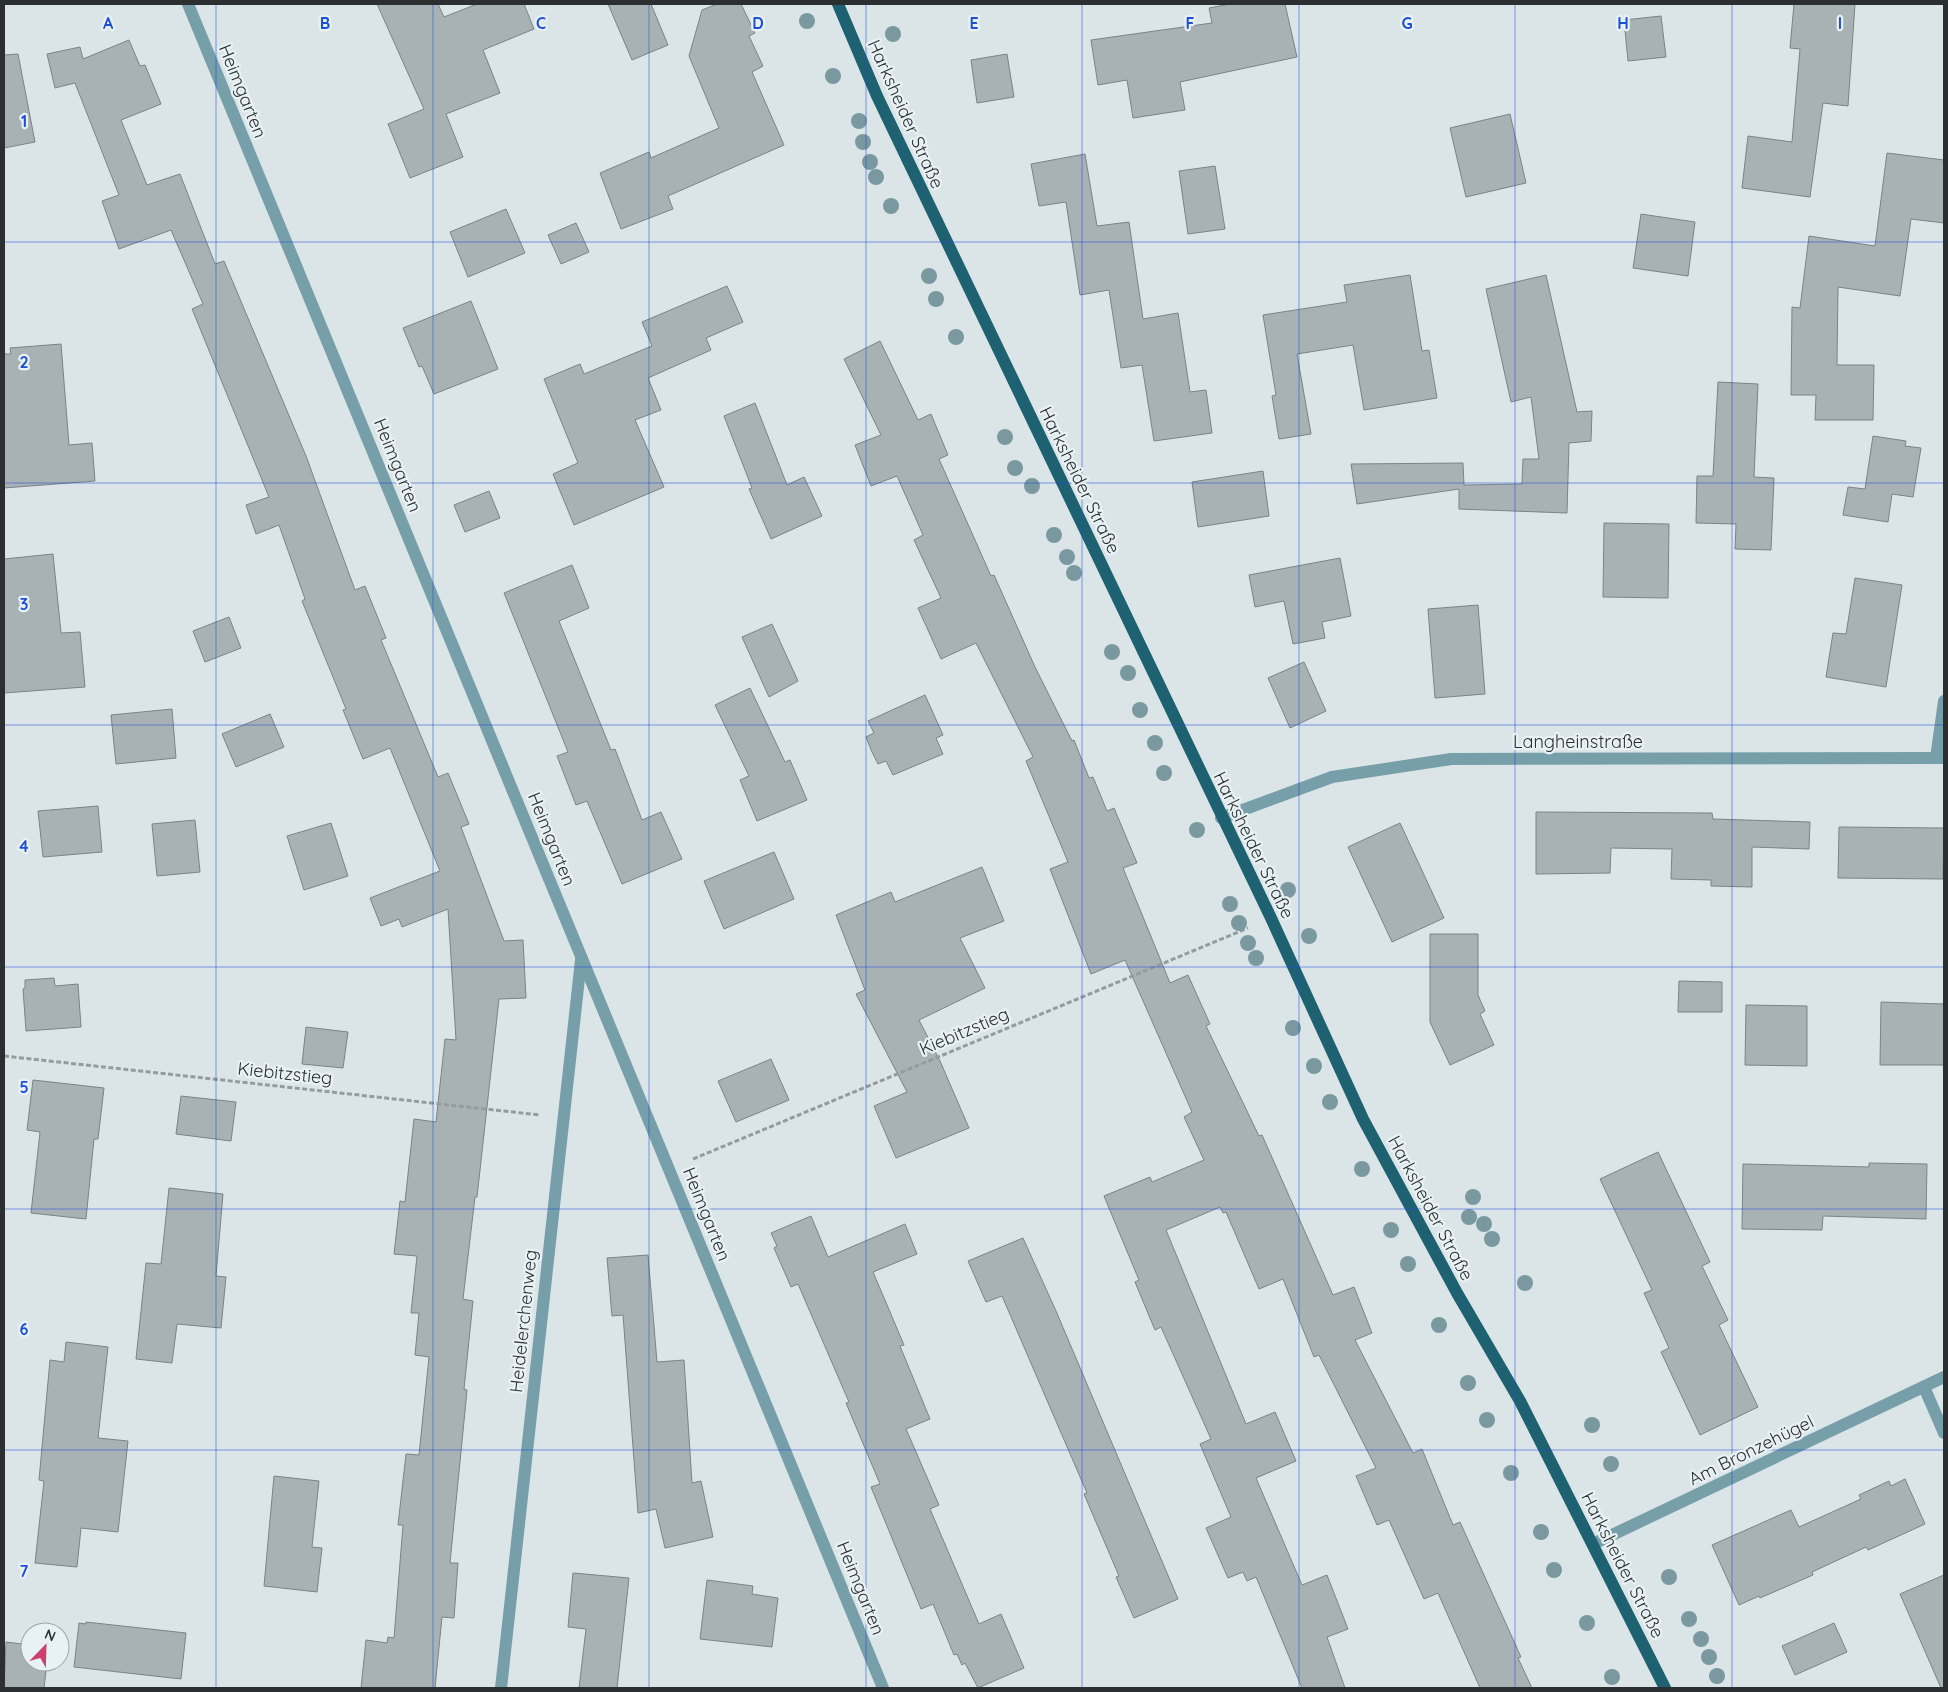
<svg xmlns="http://www.w3.org/2000/svg" width="1948" height="1692" font-family="Quicksand,sans-serif">
<style>
.building{fill:#a8b2b5;stroke:#7a8385}
.lines{fill:none;stroke-linecap:round;stroke-linejoin:round}
.path{stroke:#939b9d;stroke-width:3;stroke-dasharray:5 2.5;stroke-linecap:butt}
.minor{stroke:#769fa9;stroke-width:12}
.major{stroke:#1e6271;stroke-width:12}
.tree{fill:#7a989f}
.grid{fill:none;stroke:#1d4ed8;stroke-width:1;stroke-opacity:0.55}
.labels{text-anchor:middle;dominant-baseline:central;stroke-width:4.5;stroke-linejoin:round;paint-order:stroke}
.street-label{font-size:18px;fill:#2b2f30;stroke:#e8f2f5}
.grid-label{font-size:16px;text-anchor:middle;font-weight:bold;fill:#1d4ed8;stroke:#e8f2f5;stroke-width:4.5;stroke-linejoin:round;paint-order:stroke}
</style>
<rect width="100%" height="100%" fill="#dbe5e8"/>
<g class="building">
<polygon points="377,4 438,4 444,17 477,4 524,4 534,29 483,50 500,93 446,114 463,157 410,178 388,124 424,109"/>
<polygon points="608,4 651,4 668,45 632,60"/>
<polygon points="717,4 741,4 755,33 749,36 763,66 752,72 784,145 668,196 673,209 621,229 600,173 649,152 651,158 719,128 689,56 702,10"/>
<polygon points="1230,4 1285,4 1297,57 1180,82 1185,110 1133,118 1127,80 1098,85 1091,40 1212,23 1209,8"/>
<polygon points="1794,4 1855,4 1848,106 1823,103 1810,197 1742,188 1748,136 1792,142 1800,49 1790,48"/>
<polygon points="1661,16 1666,57 1628,61 1624,20"/>
<polygon points="129,40 140,66 145,65 161,104 121,120 147,185 180,174 215,264 224,261 306,456 355,590 365,586 386,638 381,640 438,777 448,773 469,824 461,827 504,941 523,940 526,998 499,999 477,1197 475,1197 463,1299 473,1301 464,1389 467,1390 466,1401 450,1563 458,1563 454,1618 442,1617 435,1688 361,1688 366,1640 387,1643 388,1637 394,1638 403,1525 398,1525 406,1454 419,1455 429,1357 415,1355 419,1313 411,1313 417,1256 394,1254 400,1201 405,1202 414,1119 436,1122 445,1039 456,1040 448,909 402,927 399,919 381,926 370,898 440,871 390,748 363,759 343,710 346,709 302,601 305,599 279,525 256,534 246,505 269,497 192,309 203,304 171,230 119,249 102,201 119,195 75,83 55,88 47,54 80,47 83,59"/>
<polygon points="18,54 35,142 4,148 4,55"/>
<polygon points="1007,54 1014,97 977,103 971,60"/>
<polygon points="1510,114 1526,183 1466,197 1450,128"/>
<polygon points="1887,153 1944,160 1944,223 1911,219 1900,296 1838,287 1837,365 1874,365 1873,420 1815,420 1816,395 1791,395 1792,307 1800,308 1809,236 1875,246"/>
<polygon points="1085,154 1097,226 1129,222 1143,319 1178,313 1190,392 1206,390 1212,433 1154,441 1142,365 1121,368 1109,290 1080,295 1066,202 1039,206 1031,164"/>
<polygon points="1215,166 1225,229 1188,234 1179,171"/>
<polygon points="506,209 525,253 468,277 450,232"/>
<polygon points="1641,214 1695,222 1688,276 1633,268"/>
<polygon points="576,223 589,252 561,264 548,235"/>
<polygon points="1410,275 1422,351 1429,350 1437,398 1364,410 1353,345 1297,354 1311,434 1279,439 1272,396 1276,395 1263,315 1347,302 1344,285"/>
<polygon points="1546,275 1577,412 1592,411 1591,441 1569,443 1567,513 1459,509 1459,489 1357,504 1351,464 1463,463 1464,485 1522,484 1523,459 1539,459 1531,397 1511,402 1486,289"/>
<polygon points="727,286 743,322 706,338 711,350 648,378 661,410 635,420 664,487 574,525 553,474 578,463 544,379 580,364 584,374 652,346 642,322"/>
<polygon points="471,301 498,369 434,394 422,366 419,367 403,328"/>
<polygon points="880,341 918,420 931,414 948,455 939,459 991,576 994,575 1035,667 1072,741 1074,740 1089,778 1093,777 1107,811 1114,808 1137,863 1123,868 1170,983 1188,975 1210,1024 1206,1026 1259,1136 1262,1135 1333,1295 1354,1287 1372,1333 1355,1340 1413,1453 1422,1449 1453,1525 1460,1522 1521,1657 1518,1658 1532,1688 1480,1688 1438,1593 1424,1599 1389,1520 1377,1525 1356,1476 1376,1468 1319,1355 1314,1357 1283,1279 1259,1289 1226,1212 1223,1213 1220,1207 1166,1230 1246,1424 1275,1412 1296,1461 1256,1478 1302,1585 1327,1575 1348,1629 1327,1637 1345,1688 1302,1688 1256,1577 1247,1581 1243,1572 1228,1578 1206,1528 1231,1517 1200,1444 1211,1439 1161,1327 1155,1330 1135,1282 1139,1280 1104,1196 1150,1177 1152,1182 1204,1160 1184,1117 1192,1112 1125,960 1091,974 1050,869 1068,862 1026,761 1033,757 976,643 941,659 918,608 941,598 914,540 923,535 897,476 871,486 855,445 881,435 844,359"/>
<polygon points="61,344 69,445 92,443 95,481 4,488 4,354 11,354 10,348"/>
<polygon points="1718,382 1758,384 1754,477 1774,478 1771,550 1735,549 1736,524 1696,523 1697,476 1713,476"/>
<polygon points="755,403 787,485 804,477 822,516 771,539 749,489 752,488 724,416"/>
<polygon points="1873,436 1906,441 1905,446 1921,448 1913,497 1892,494 1888,522 1843,515 1848,487 1865,489"/>
<polygon points="1263,471 1269,516 1198,527 1192,482"/>
<polygon points="489,491 500,518 465,532 454,505"/>
<polygon points="1604,523 1669,524 1668,598 1603,597"/>
<polygon points="53,554 61,633 80,632 85,687 4,693 4,559"/>
<polygon points="1340,558 1351,616 1322,622 1325,638 1293,644 1284,601 1255,607 1249,575"/>
<polygon points="572,565 589,608 559,621 611,750 615,749 642,820 661,812 682,859 622,884 587,801 576,805 557,756 568,752 504,593"/>
<polygon points="1855,578 1902,585 1886,687 1826,677 1833,633 1846,634"/>
<polygon points="1478,605 1485,694 1435,698 1428,609"/>
<polygon points="229,617 241,648 205,662 193,631"/>
<polygon points="772,624 798,681 769,697 742,637"/>
<polygon points="1304,662 1326,711 1290,728 1268,678"/>
<polygon points="750,688 785,762 790,760 807,800 757,821 740,780 749,776 715,705"/>
<polygon points="925,695 943,735 936,738 943,754 893,775 886,761 878,764 872,752 866,737 874,733 868,721"/>
<polygon points="172,709 176,758 116,764 111,715"/>
<polygon points="270,714 284,747 236,767 222,734"/>
<polygon points="98,806 102,852 43,857 38,811"/>
<polygon points="1536,812 1712,813 1713,819 1810,822 1809,849 1752,847 1752,887 1711,886 1711,880 1671,879 1672,849 1611,848 1610,873 1536,874"/>
<polygon points="195,820 200,872 157,876 152,824"/>
<polygon points="331,823 348,876 304,890 287,836"/>
<polygon points="1400,823 1444,918 1392,942 1348,847"/>
<polygon points="1839,827 1944,828 1943,879 1838,878"/>
<polygon points="774,852 794,899 724,929 704,881"/>
<polygon points="982,867 1004,921 960,938 985,988 919,1020 940,1061 969,1128 896,1158 874,1106 907,1092 856,994 865,990 836,915 891,892 895,902"/>
<polygon points="1430,934 1478,934 1478,995 1485,1011 1480,1014 1494,1045 1450,1065 1430,1022"/>
<polygon points="54,978 55,986 78,984 81,1027 26,1031 23,989 25,988 25,980"/>
<polygon points="1679,981 1722,982 1722,1012 1678,1012"/>
<polygon points="1881,1002 1944,1004 1944,1065 1880,1065"/>
<polygon points="1746,1005 1807,1006 1807,1066 1745,1065"/>
<polygon points="306,1027 348,1032 343,1068 302,1064"/>
<polygon points="771,1059 789,1100 736,1122 718,1081"/>
<polygon points="33,1080 104,1088 98,1139 94,1139 86,1219 31,1213 40,1132 27,1130"/>
<polygon points="181,1096 236,1102 231,1141 176,1134"/>
<polygon points="1658,1152 1710,1262 1702,1266 1728,1320 1719,1325 1758,1407 1700,1435 1661,1352 1669,1348 1644,1293 1652,1290 1600,1179"/>
<polygon points="1869,1163 1927,1164 1926,1219 1823,1216 1822,1230 1742,1229 1743,1164 1869,1167"/>
<polygon points="169,1188 223,1194 216,1276 226,1277 221,1328 177,1324 172,1363 136,1359 146,1263 161,1264"/>
<polygon points="811,1216 828,1257 905,1224 917,1254 873,1272 904,1345 900,1346 930,1419 906,1429 939,1505 930,1509 979,1624 1001,1614 1024,1668 978,1688 965,1663 962,1665 957,1654 954,1655 933,1604 921,1609 871,1487 880,1484 846,1403 849,1402 798,1284 791,1287 774,1248 777,1246 771,1233"/>
<polygon points="1023,1238 1056,1311 1178,1599 1134,1618 1116,1577 1119,1576 1084,1494 1087,1493 1002,1296 986,1302 968,1261"/>
<polygon points="648,1255 657,1362 684,1360 692,1483 701,1481 713,1537 665,1548 656,1509 638,1513 623,1315 612,1316 607,1258"/>
<polygon points="66,1342 108,1347 98,1438 128,1441 118,1532 81,1528 77,1567 35,1563 44,1481 39,1480 50,1360 64,1362"/>
<polygon points="274,1476 319,1481 312,1547 322,1548 317,1592 264,1586"/>
<polygon points="1905,1479 1925,1524 1868,1550 1866,1547 1812,1572 1813,1575 1760,1598 1759,1596 1739,1605 1712,1545 1791,1510 1799,1527 1861,1499 1859,1495 1889,1481 1891,1486"/>
<polygon points="573,1573 629,1578 617,1688 579,1688 586,1629 568,1627"/>
<polygon points="1944,1575 1944,1688 1941,1688 1900,1594"/>
<polygon points="707,1580 753,1586 752,1594 778,1598 772,1647 700,1639"/>
<polygon points="86,1622 186,1633 181,1679 74,1667 79,1623 86,1624"/>
<polygon points="1834,1623 1847,1652 1795,1675 1782,1646"/>
<polygon points="6,1642 30,1645 30,1662 47,1662 44,1688 4,1688"/>
</g>
<g class="lines">
<g class="path">
<polyline points="4,1056 540,1115"/>
<polyline points="693,1159 1248,928"/>
</g>
<g class="minor">
<polyline points="188,4 883,1688"/>
<polyline points="1936,758 1944,701"/>
<polyline points="1221,818 1332,777 1451,759 1944,758"/>
<polyline points="1924,1387 1944,1433"/>
<polyline points="1593,1544 1944,1377"/>
<polyline points="501,1688 581,960"/>
</g>
<polyline class="major" points="838,4 877,96 1271,918 1363,1119 1457,1293 1520,1401 1665,1688"/>
</g>
<g class="tree">
<circle cx="807" cy="21" r="8"/>
<circle cx="893" cy="34" r="8"/>
<circle cx="833" cy="76" r="8"/>
<circle cx="859" cy="121" r="8"/>
<circle cx="863" cy="142" r="8"/>
<circle cx="870" cy="162" r="8"/>
<circle cx="876" cy="177" r="8"/>
<circle cx="891" cy="206" r="8"/>
<circle cx="929" cy="276" r="8"/>
<circle cx="936" cy="299" r="8"/>
<circle cx="956" cy="337" r="8"/>
<circle cx="1005" cy="437" r="8"/>
<circle cx="1015" cy="468" r="8"/>
<circle cx="1032" cy="486" r="8"/>
<circle cx="1054" cy="535" r="8"/>
<circle cx="1067" cy="557" r="8"/>
<circle cx="1074" cy="573" r="8"/>
<circle cx="1112" cy="652" r="8"/>
<circle cx="1128" cy="673" r="8"/>
<circle cx="1140" cy="710" r="8"/>
<circle cx="1155" cy="743" r="8"/>
<circle cx="1164" cy="773" r="8"/>
<circle cx="1197" cy="830" r="8"/>
<circle cx="1288" cy="890" r="8"/>
<circle cx="1230" cy="904" r="8"/>
<circle cx="1239" cy="923" r="8"/>
<circle cx="1309" cy="936" r="8"/>
<circle cx="1248" cy="943" r="8"/>
<circle cx="1256" cy="958" r="8"/>
<circle cx="1293" cy="1028" r="8"/>
<circle cx="1314" cy="1066" r="8"/>
<circle cx="1330" cy="1102" r="8"/>
<circle cx="1362" cy="1169" r="8"/>
<circle cx="1473" cy="1197" r="8"/>
<circle cx="1469" cy="1217" r="8"/>
<circle cx="1484" cy="1224" r="8"/>
<circle cx="1391" cy="1230" r="8"/>
<circle cx="1492" cy="1239" r="8"/>
<circle cx="1408" cy="1264" r="8"/>
<circle cx="1525" cy="1283" r="8"/>
<circle cx="1439" cy="1325" r="8"/>
<circle cx="1468" cy="1383" r="8"/>
<circle cx="1487" cy="1420" r="8"/>
<circle cx="1592" cy="1425" r="8"/>
<circle cx="1611" cy="1464" r="8"/>
<circle cx="1511" cy="1473" r="8"/>
<circle cx="1541" cy="1532" r="8"/>
<circle cx="1554" cy="1570" r="8"/>
<circle cx="1669" cy="1577" r="8"/>
<circle cx="1689" cy="1619" r="8"/>
<circle cx="1587" cy="1623" r="8"/>
<circle cx="1701" cy="1639" r="8"/>
<circle cx="1709" cy="1657" r="8"/>
<circle cx="1717" cy="1676" r="8"/>
<circle cx="1612" cy="1677" r="8"/>
</g>
<path class="grid" d="M216 4V1688M433 4V1688M649 4V1688M866 4V1688M1082 4V1688M1299 4V1688M1515 4V1688M1732 4V1688M4 242H1944M4 483H1944M4 725H1944M4 967H1944M4 1209H1944M4 1450H1944"/>
<g class="labels">
<g class="street-label">
<text transform="translate(243 91) rotate(68)">Heimgarten</text>
<text transform="translate(906 114) rotate(66)">Harksheider Straße</text>
<text transform="translate(398 465) rotate(68)">Heimgarten</text>
<text transform="translate(1080 480) rotate(64)">Harksheider Straße</text>
<text x="1578" y="741">Langheinstraße</text>
<text transform="translate(552 839) rotate(68)">Heimgarten</text>
<text transform="translate(1254 845) rotate(64)">Harksheider Straße</text>
<text transform="translate(964 1031) rotate(-23)">Kiebitzstieg</text>
<text transform="translate(285 1073) rotate(6)">Kiebitzstieg</text>
<text transform="translate(1431 1208) rotate(62)">Harksheider Straße</text>
<text transform="translate(707 1214) rotate(68)">Heimgarten</text>
<text transform="translate(523 1321) rotate(-84)">Heidelerchenweg</text>
<text transform="translate(1751 1450) rotate(-26)">Am Bronzehügel</text>
<text transform="translate(1623 1565) rotate(63)">Harksheider Straße</text>
<text transform="translate(861 1588) rotate(68)">Heimgarten</text>
</g>
</g>
<g class="grid-label">
<text x="108" y="29">A</text>
<text x="325" y="29">B</text>
<text x="541" y="29">C</text>
<text x="758" y="29">D</text>
<text x="974" y="29">E</text>
<text x="1190" y="29">F</text>
<text x="1407" y="29">G</text>
<text x="1623" y="29">H</text>
<text x="1840" y="29">I</text>
<text x="24" y="127">1</text>
<text x="24" y="368">2</text>
<text x="24" y="610">3</text>
<text x="24" y="852">4</text>
<text x="24" y="1093">5</text>
<text x="24" y="1335">6</text>
<text x="24" y="1577">7</text>
</g>
<rect width="1948" height="1692" fill="none" stroke="#2b2f30" stroke-width="10"/>
<g transform="translate(45 1647) rotate(23)"><circle r="24" fill="#e8f2f5" stroke="#9ca4a6"/>
<path d="M0-4L9 19L0 12L-9 19Z" fill="#cd406d"/>
<text y="-8" font-size="14" font-weight="bold" text-anchor="middle" fill="#2b2f30">N</text>
</g>
</svg>
